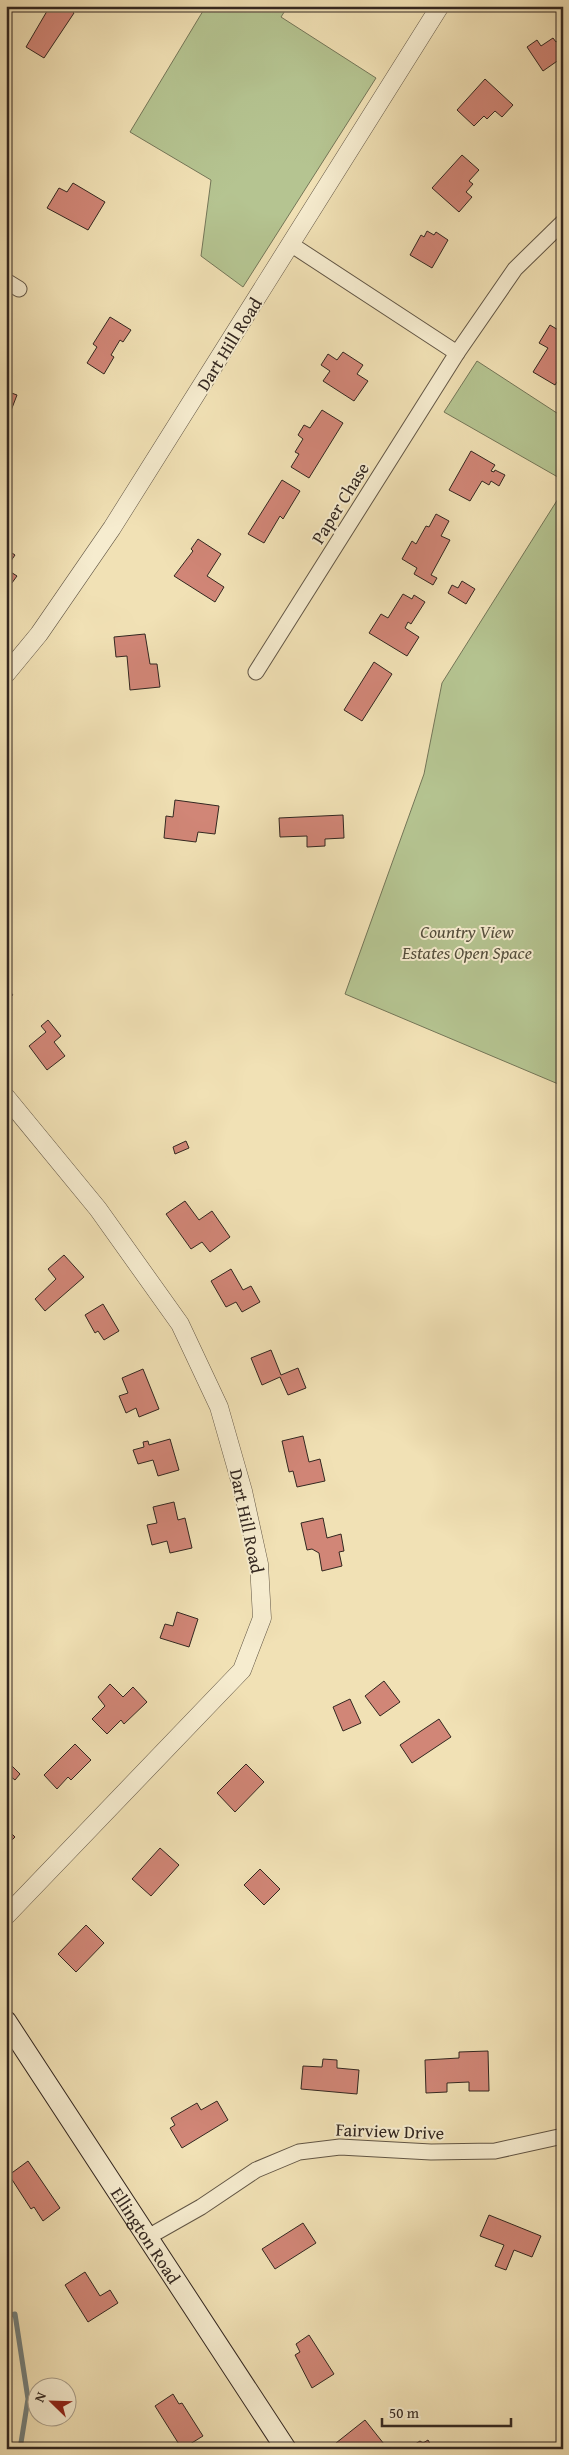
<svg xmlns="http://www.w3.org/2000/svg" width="569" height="2455" font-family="'Gentium Book Plus',serif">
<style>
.green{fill:#b5c491;stroke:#747658}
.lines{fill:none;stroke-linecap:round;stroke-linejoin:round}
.stream{stroke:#74807c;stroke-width:5}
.building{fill:#d18677;stroke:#332720}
.minor-casing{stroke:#625645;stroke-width:17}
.tertiary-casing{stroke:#625645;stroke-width:19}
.secondary-casing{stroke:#332720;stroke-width:22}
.minor{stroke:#f6eccf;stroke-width:15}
.tertiary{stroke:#f6eccf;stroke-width:18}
.secondary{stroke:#f6eccf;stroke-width:20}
.labels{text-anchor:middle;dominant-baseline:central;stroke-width:4;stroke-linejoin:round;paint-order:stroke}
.street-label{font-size:18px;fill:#332720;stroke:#f6eccf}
.park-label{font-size:18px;font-style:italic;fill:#544e3c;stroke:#f6eccf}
</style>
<rect width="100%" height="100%" fill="#f1e1b5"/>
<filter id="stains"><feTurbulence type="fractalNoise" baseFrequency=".004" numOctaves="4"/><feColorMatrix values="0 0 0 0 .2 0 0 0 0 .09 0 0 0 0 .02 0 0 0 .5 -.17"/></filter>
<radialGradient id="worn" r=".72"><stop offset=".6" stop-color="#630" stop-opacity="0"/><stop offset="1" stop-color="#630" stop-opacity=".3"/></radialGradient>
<g class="green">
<polygon points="206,6 288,6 281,17 376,78 243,287 201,256 211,180 130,132"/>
<polygon points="477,361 563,417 563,480 444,412"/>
<polygon points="563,491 563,1086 345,994 424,774 442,683"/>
</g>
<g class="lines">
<polyline class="stream" points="6,2316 15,2314 28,2399 20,2449"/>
</g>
<g class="building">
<polygon points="50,6 75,6 72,11 74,13 44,58 26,47"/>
<polygon points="563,37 563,57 543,71 527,47 537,40 541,46 553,38 556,42"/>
<polygon points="485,79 513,105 502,117 495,111 487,119 484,116 474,126 457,110"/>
<polygon points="6,128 11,131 6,139"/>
<polygon points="462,155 479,170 469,181 473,184 466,192 472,197 459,212 432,188"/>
<polygon points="73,183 105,202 88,230 47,208 59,188 67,192"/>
<polygon points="427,231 434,235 436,232 448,240 432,268 410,255 421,235 424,237"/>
<polygon points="110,317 131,330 123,342 120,340 111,355 114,357 104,374 87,363 97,347 93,344"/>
<polygon points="550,325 563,333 563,373 555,385 533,372 548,348 539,343"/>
<polygon points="343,352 363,365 357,374 368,381 354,401 323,381 330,371 321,365 328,354 337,360"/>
<polygon points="6,391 17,395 7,421 6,421"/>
<polygon points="322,410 343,423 309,478 291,467 299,454 295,452 303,439 298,435 304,425 310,428"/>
<polygon points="471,451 495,465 491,471 494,472 495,470 505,475 499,486 491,481 489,485 482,481 470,501 449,490"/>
<polygon points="282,480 300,491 283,519 280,516 264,543 248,534"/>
<polygon points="436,514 449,521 441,536 450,540 431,575 437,578 433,585 414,574 417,568 402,559 412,541 416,544 426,526 429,527"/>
<polygon points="198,539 221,554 207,576 224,587 215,602 174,576 193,551 191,549"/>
<polygon points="6,549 15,555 6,568"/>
<polygon points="6,569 17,576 6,591"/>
<polygon points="462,581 475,589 466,604 448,593 452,585 458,588"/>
<polygon points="403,594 412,599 414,595 425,602 411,624 408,622 405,628 419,637 407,656 369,633 381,614 388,618"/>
<polygon points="145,634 150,664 157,664 160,687 130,690 127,656 116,657 114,637"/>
<polygon points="374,662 392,674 362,721 344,710"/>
<polygon points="175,800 219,806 215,834 198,832 196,842 164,838 166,816 173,817"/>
<polygon points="343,815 344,838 325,839 325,846 307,847 307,836 280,837 279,818"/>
<polygon points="6,987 13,995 6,1000"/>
<polygon points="48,1020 61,1036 54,1042 65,1056 47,1070 29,1046 46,1032 41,1026"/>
<polygon points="186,1141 189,1148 175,1154 173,1147"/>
<polygon points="185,1201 199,1220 212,1211 230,1237 210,1252 202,1242 191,1249 166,1214"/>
<polygon points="64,1255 84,1277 45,1311 35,1299 56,1279 48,1269"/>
<polygon points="231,1269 243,1290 251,1286 260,1302 242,1312 236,1302 226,1307 211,1281"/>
<polygon points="103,1304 119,1331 104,1340 98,1331 95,1333 85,1315"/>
<polygon points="271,1350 281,1375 298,1368 306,1388 288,1395 280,1377 262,1385 251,1358"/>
<polygon points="143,1369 159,1409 139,1417 136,1408 126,1413 119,1396 128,1393 122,1378"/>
<polygon points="303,1436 309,1462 320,1459 325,1481 297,1487 293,1471 289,1472 282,1441"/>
<polygon points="170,1439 179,1470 158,1476 153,1460 138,1464 133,1450 144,1447 143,1442 148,1441 149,1445"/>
<polygon points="174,1502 178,1520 185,1518 192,1548 170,1553 167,1541 152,1545 147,1525 157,1523 153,1507"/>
<polygon points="323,1518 327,1538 341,1534 344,1551 339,1552 342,1566 322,1571 319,1553 312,1549 307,1550 301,1523"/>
<polygon points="177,1612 198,1619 189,1647 160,1638 165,1624 173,1626"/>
<polygon points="384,1681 400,1702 380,1716 365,1696"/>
<polygon points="110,1684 123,1697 133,1687 147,1702 124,1724 121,1720 107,1734 92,1719 105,1706 98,1697"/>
<polygon points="350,1699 361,1723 343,1731 333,1707"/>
<polygon points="439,1719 451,1737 412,1763 400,1745"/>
<polygon points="75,1744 91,1760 71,1780 68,1777 57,1789 44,1775"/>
<polygon points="246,1764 264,1782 235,1812 217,1793"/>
<polygon points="11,1765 20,1774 15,1780 6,1773"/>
<polygon points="6,1828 15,1837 6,1846"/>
<polygon points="160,1848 179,1865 151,1896 132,1879"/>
<polygon points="260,1869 280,1889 264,1905 244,1885"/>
<polygon points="86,1925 104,1943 76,1972 58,1954"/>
<polygon points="488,2051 489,2091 469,2091 469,2082 447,2083 447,2092 426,2093 425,2060 459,2058 459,2052"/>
<polygon points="323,2059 337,2060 337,2068 359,2070 357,2094 301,2089 303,2066 322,2067"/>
<polygon points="217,2101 228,2120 182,2148 170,2128 175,2125 171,2118 197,2103 201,2110"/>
<polygon points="28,2161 60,2208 43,2221 34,2207 31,2209 9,2175"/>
<polygon points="489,2215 541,2236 532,2257 514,2250 506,2270 495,2266 504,2245 480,2236"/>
<polygon points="303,2223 316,2243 275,2269 262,2249"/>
<polygon points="85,2272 100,2296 110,2290 118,2303 88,2322 65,2285"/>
<polygon points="309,2335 334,2374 312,2388 295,2355 300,2352 296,2344"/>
<polygon points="173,2394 179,2404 182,2403 203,2436 182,2449 155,2406"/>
<polygon points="365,2420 384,2444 377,2449 373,2449 370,2444 365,2448 341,2449 336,2443"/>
<polygon points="428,2440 433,2449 407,2449 420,2441 423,2443"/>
</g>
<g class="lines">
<g class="minor-casing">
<g id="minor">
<polyline points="292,245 457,353"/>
<polyline points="6,281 19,289"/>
<polyline points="256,672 457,353 515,269 563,222"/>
<polyline points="148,2237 201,2207 256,2170 299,2152 340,2147 431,2152 495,2151 563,2136"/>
</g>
</g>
<g class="tertiary-casing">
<g id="tertiary">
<polyline points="6,674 39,634 112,528 440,6"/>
<polyline points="6,1097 98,1209 180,1324 219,1407 243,1491 259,1564 262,1618 242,1670 6,1916"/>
</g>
</g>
<g class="secondary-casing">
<g id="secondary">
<path id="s1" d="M6 2021 286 2449"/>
</g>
</g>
<use href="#minor" class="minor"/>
<use href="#tertiary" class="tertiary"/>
<use href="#secondary" class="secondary"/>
</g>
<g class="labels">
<g class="street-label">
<text transform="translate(229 344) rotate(-58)">Dart Hill Road</text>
<text transform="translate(340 503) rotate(-58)">Paper Chase</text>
<text transform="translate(247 1521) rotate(78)">Dart Hill Road</text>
<text transform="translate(390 2131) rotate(2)">Fairview Drive</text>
<text stroke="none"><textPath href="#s1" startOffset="256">Ellington Road</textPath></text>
</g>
<g class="park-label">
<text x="467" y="931">Country View<tspan x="467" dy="21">Estates Open Space</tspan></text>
</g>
</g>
<rect width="569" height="2455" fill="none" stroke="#f1e1b5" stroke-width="25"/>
<rect x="8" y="8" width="554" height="2440" fill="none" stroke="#332720" stroke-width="2.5"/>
<rect x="12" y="12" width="544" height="2430" fill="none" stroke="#332720"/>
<g transform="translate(52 2402) rotate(293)"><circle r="24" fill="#f6eccf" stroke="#a89d89"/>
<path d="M0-4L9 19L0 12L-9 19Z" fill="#8f2418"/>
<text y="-8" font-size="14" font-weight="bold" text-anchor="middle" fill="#332720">N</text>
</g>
<path d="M382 2418v8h129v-8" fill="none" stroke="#332720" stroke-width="2.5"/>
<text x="389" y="2418" font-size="15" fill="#332720" stroke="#f6eccf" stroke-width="4" paint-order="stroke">50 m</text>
<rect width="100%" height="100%" filter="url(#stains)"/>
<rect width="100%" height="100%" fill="url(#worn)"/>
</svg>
